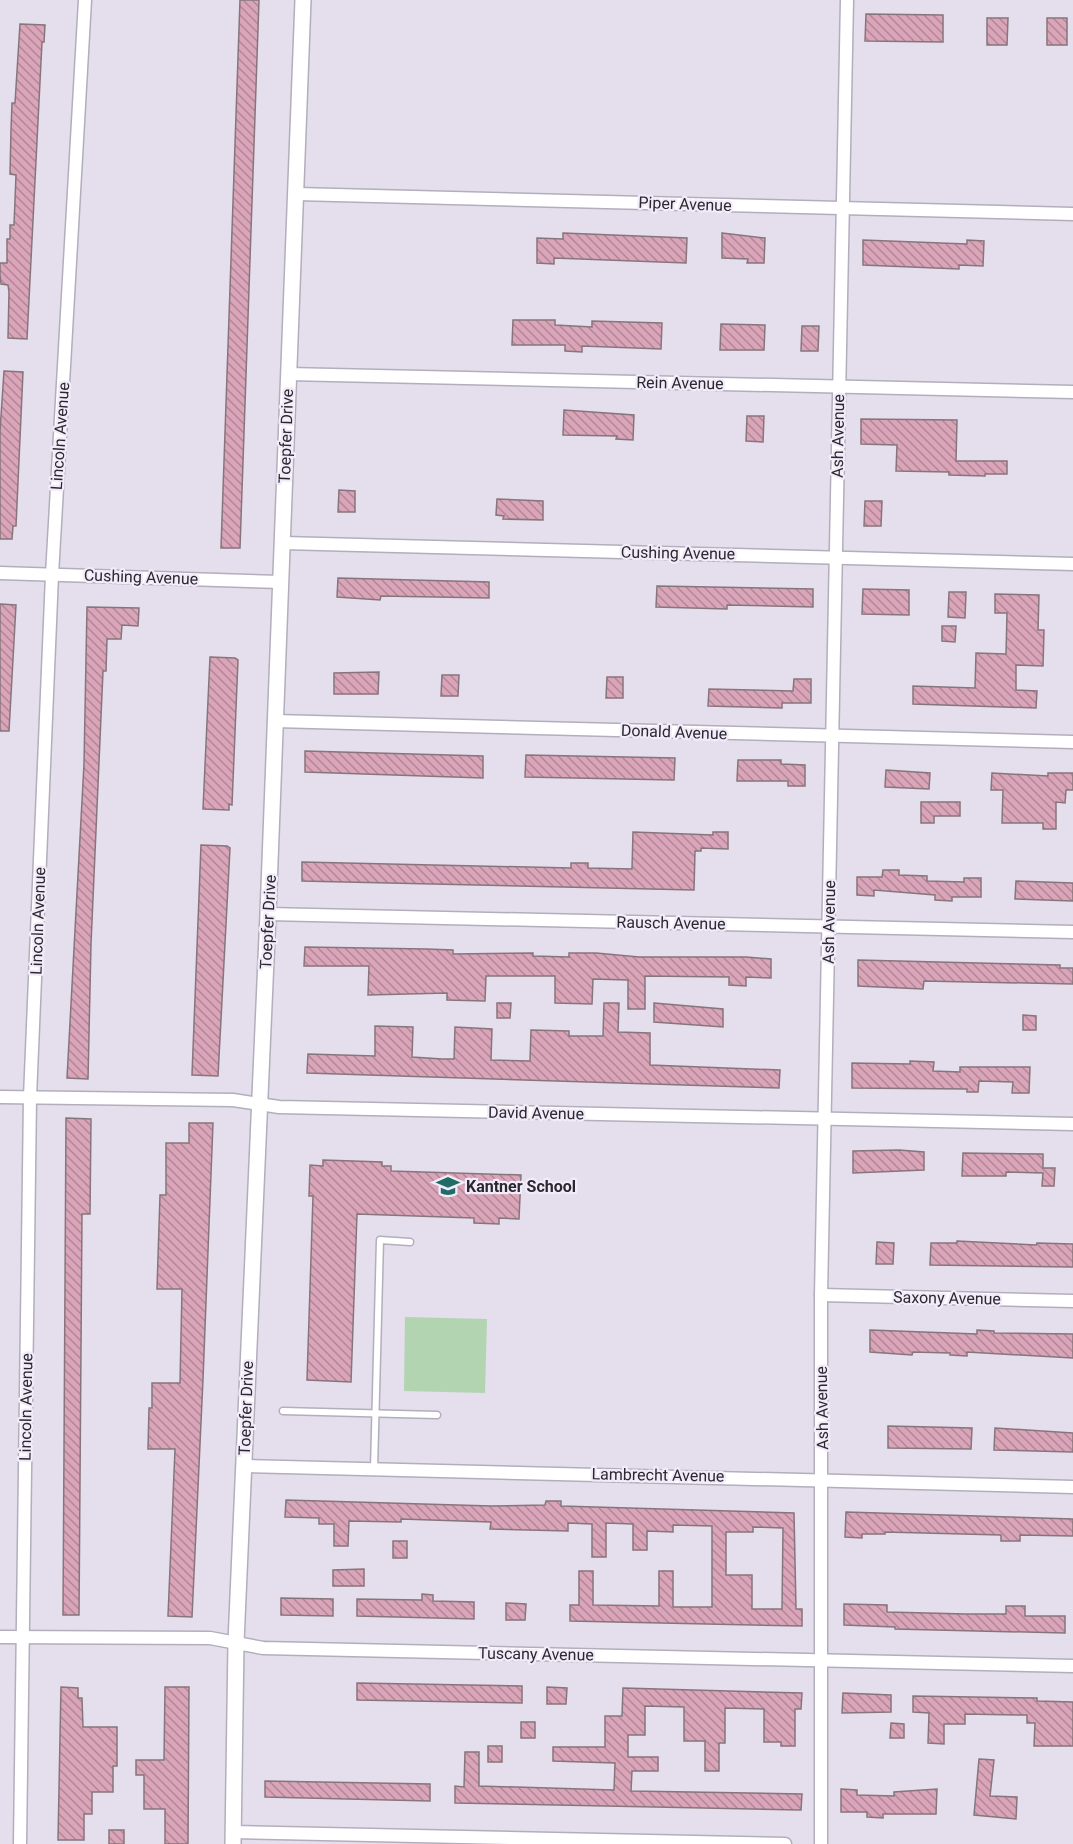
<svg xmlns="http://www.w3.org/2000/svg" width="1073" height="1844" font-family="Roboto,sans-serif">
<style>
.grass{fill:#b2d4b0}
.building{fill:url(#building-back-hatch);stroke:#86767b;stroke-width:1.5;fill-rule:evenodd}
.lines{fill:none;stroke-linecap:round;stroke-linejoin:round}
.service-casing{stroke:#b3aebc;stroke-width:9}
.minor-casing{stroke:#b3aebc;stroke-width:15}
.tertiary-casing{stroke:#b3aebc;stroke-width:18}
.service{stroke:#fff;stroke-width:6}
.minor{stroke:#fff;stroke-width:12}
.tertiary{stroke:#fff;stroke-width:15}
.labels{text-anchor:middle;dominant-baseline:central;stroke-width:4.5;stroke-linejoin:round;paint-order:stroke}
.street-label{font-size:16px;fill:#2b292f;stroke:#f1ebfa}
.poi-label{font-size:16px;font-weight:bold;fill:#2b292f;stroke:#f1ebfa;text-anchor:start}
</style>
<defs>
<pattern id="building-back-hatch" width="6" height="6" patternUnits="userSpaceOnUse" patternTransform="scale(1.5)"><rect width="6" height="6" fill="#dba5b9"/><path d="M-1 5l2 2M0 0l6 6M5-1l2 2" fill="none" stroke="#b28697"/></pattern>
</defs>
<rect width="100%" height="100%" fill="#e4deed"/>
<polygon class="grass" points="405,1317 487,1319 485,1393 404,1391"/>
<g class="building">
<polygon points="240,0 259,0 240,548 221,548"/>
<polygon points="866,14 943,15 943,42 865,41"/>
<polygon points="987,18 1008,18 1007,45 987,45"/>
<rect x="1047" y="18" width="20" height="27"/>
<polygon points="20,24 45,25 44,42 42,42 27,339 8,338 9,292 8,285 1,284 0,275 0,263 7,263 7,239 10,239 10,225 14,225 16,175 10,174 11,130 12,103 15,103"/>
<polygon points="563,233 687,238 686,263 554,258 554,264 537,263 537,238 563,239"/>
<polygon points="722,233 765,238 764,263 747,263 748,259 722,258"/>
<polygon points="863,240 967,244 967,240 984,241 983,266 959,265 959,269 863,265"/>
<polygon points="513,320 555,320 555,325 592,327 592,321 662,323 661,349 582,346 582,352 565,351 565,345 512,345"/>
<polygon points="721,324 765,325 764,350 720,350"/>
<polygon points="802,326 819,326 818,351 801,351"/>
<polygon points="4,371 23,372 16,526 13,526 12,539 0,539 0,431"/>
<polygon points="564,410 634,415 633,440 616,439 617,436 563,435"/>
<polygon points="747,416 764,416 763,442 746,441"/>
<polygon points="861,419 957,420 956,461 1007,461 1007,474 985,474 985,476 949,475 949,472 896,471 897,445 861,444"/>
<polygon points="339,490 355,491 355,512 338,512"/>
<polygon points="497,499 543,501 543,520 503,519 504,516 496,515"/>
<polygon points="865,501 882,501 881,526 864,526"/>
<polygon points="338,578 489,582 489,598 381,596 380,600 337,597"/>
<polygon points="657,586 813,589 813,607 727,605 727,609 656,607"/>
<polygon points="863,589 909,590 909,615 862,614"/>
<polygon points="949,592 966,592 965,618 948,617"/>
<polygon points="995,594 1039,595 1038,630 1044,630 1043,666 1016,665 1016,690 1037,691 1036,708 913,704 913,686 975,688 976,653 1006,654 1007,613 995,613"/>
<polygon points="0,604 16,605 9,731 0,731"/>
<polygon points="87,607 139,608 138,626 122,625 121,639 107,639 106,671 103,671 91,944 88,1079 67,1078 84,764"/>
<polygon points="942,626 956,626 955,642 942,641"/>
<polygon points="210,657 235,658 238,660 232,805 229,804 229,810 203,809"/>
<polygon points="379,672 378,694 334,694 334,673"/>
<polygon points="442,675 459,675 458,696 441,696"/>
<polygon points="607,677 623,677 623,698 606,698"/>
<polygon points="794,679 811,679 811,703 782,703 782,708 708,706 709,689 793,691"/>
<polygon points="305,751 483,756 483,778 305,772"/>
<polygon points="526,755 675,758 674,780 525,777"/>
<polygon points="738,760 781,760 781,764 805,765 805,786 788,786 788,781 737,781"/>
<polygon points="886,770 930,773 929,789 885,787"/>
<polygon points="992,773 1048,776 1048,773 1073,773 1073,790 1066,790 1065,803 1056,802 1056,829 1043,829 1043,823 1002,823 1003,790 991,790"/>
<polygon points="921,802 960,802 960,816 934,816 934,823 921,823"/>
<polygon points="633,832 713,835 713,832 728,832 728,849 701,848 701,851 695,851 694,890 302,881 302,862 571,868 571,863 588,863 588,868 632,869"/>
<polygon points="201,845 227,846 230,848 218,1076 192,1075"/>
<polygon points="883,870 899,870 899,875 927,876 927,881 964,882 964,878 981,878 981,897 952,897 952,901 935,900 935,895 874,890 874,896 857,895 857,877 882,877"/>
<polygon points="1016,881 1073,883 1073,901 1015,899"/>
<polygon points="305,947 426,949 453,950 453,954 533,953 533,956 569,957 569,953 596,953 639,957 746,957 771,959 771,978 746,977 746,986 729,985 729,977 645,976 645,1009 628,1009 628,980 593,979 592,1004 555,1003 555,976 486,976 485,1001 447,1000 447,993 368,995 369,966 304,966"/>
<polygon points="858,960 1060,965 1060,968 1073,968 1073,984 924,981 923,989 858,986"/>
<polygon points="497,1003 511,1003 510,1018 497,1018"/>
<polygon points="604,1003 619,1003 618,1032 650,1033 650,1065 780,1070 779,1088 307,1073 308,1054 375,1056 375,1026 413,1027 412,1057 442,1059 454,1059 455,1027 492,1029 491,1060 530,1061 531,1030 569,1031 569,1036 603,1036"/>
<polygon points="654,1003 723,1009 723,1027 654,1022"/>
<polygon points="1023,1015 1036,1016 1036,1030 1023,1030"/>
<polygon points="910,1061 934,1062 933,1071 960,1072 960,1067 1030,1067 1029,1093 1012,1093 1013,1082 979,1081 978,1092 967,1092 967,1089 852,1088 852,1063 910,1064"/>
<polygon points="66,1118 91,1119 90,1214 82,1214 79,1615 63,1615"/>
<polygon points="189,1123 213,1123 203,1379 192,1617 168,1616 175,1449 148,1449 149,1408 152,1408 152,1383 180,1383 182,1289 157,1289 160,1195 166,1195 166,1143 189,1143"/>
<polygon points="899,1150 924,1152 924,1170 853,1173 853,1151"/>
<polygon points="963,1153 1043,1154 1043,1168 1055,1168 1054,1186 1042,1186 1043,1173 1006,1172 1006,1176 962,1176"/>
<polygon points="323,1160 382,1162 382,1166 391,1166 391,1171 521,1175 519,1219 499,1218 499,1224 474,1223 474,1218 357,1214 351,1382 307,1380 313,1196 309,1196 310,1165 323,1166"/>
<polygon points="957,1241 1036,1245 1037,1243 1073,1244 1073,1267 930,1265 931,1243 957,1243"/>
<polygon points="877,1242 894,1243 893,1264 876,1264"/>
<polygon points="870,1330 977,1334 977,1330 994,1331 994,1333 1073,1334 1073,1358 967,1352 967,1356 950,1355 950,1353 913,1352 912,1355 870,1352"/>
<polygon points="888,1426 972,1428 971,1449 888,1448"/>
<polygon points="995,1428 1073,1433 1073,1452 994,1450"/>
<path d="M286 1500 491 1506 545 1505 546 1501H561V1506L794 1513 796 1609H802V1626L570 1621V1605H579V1571H593V1605L659 1606V1571H673V1607H712V1526L673 1525V1532L647 1531V1550H633V1524L606 1523V1557H592V1524L568 1523V1531L490 1529 491 1522 401 1519V1522L349 1521 348 1546H334V1524H319V1518L285 1517ZM753 1527 783 1528 782 1609H752V1575H726V1532H753Z"/>
<polygon points="846,1512 1073,1519 1073,1536 1020,1535 1020,1541 1001,1541 1001,1535 885,1532 885,1534 862,1534 862,1538 845,1537"/>
<rect x="393" y="1541" width="14" height="17"/>
<polygon points="364,1569 364,1586 333,1586 333,1570"/>
<polygon points="422,1594 433,1595 433,1601 474,1602 474,1619 357,1616 357,1599 422,1600"/>
<polygon points="281,1598 333,1599 333,1616 281,1615"/>
<polygon points="506,1603 526,1604 525,1620 506,1620"/>
<polygon points="844,1604 887,1605 887,1612 966,1614 1006,1614 1006,1606 1025,1606 1025,1616 1065,1616 1065,1633 895,1629 895,1627 844,1625"/>
<polygon points="357,1683 522,1686 522,1703 357,1700"/>
<polygon points="61,1687 78,1688 78,1698 82,1698 83,1727 117,1727 117,1766 113,1766 113,1792 92,1792 92,1814 84,1814 84,1840 58,1840"/>
<polygon points="165,1687 189,1687 188,1844 165,1844 165,1809 144,1809 144,1775 136,1775 136,1760 164,1760"/>
<polygon points="547,1687 567,1688 566,1704 547,1704"/>
<polygon points="623,1688 802,1693 801,1709 795,1709 795,1746 781,1746 781,1742 764,1742 764,1709 725,1708 725,1743 719,1743 719,1771 705,1771 705,1741 684,1741 684,1707 645,1706 645,1735 628,1735 628,1757 658,1757 658,1771 632,1771 631,1791 802,1794 801,1810 455,1803 455,1786 464,1787 465,1752 479,1752 479,1786 614,1790 615,1763 553,1761 553,1747 605,1747 605,1716 622,1716"/>
<polygon points="843,1693 891,1695 891,1712 842,1713"/>
<polygon points="913,1696 1037,1698 1037,1701 1073,1702 1073,1746 1034,1746 1035,1723 1027,1723 1027,1715 1019,1715 965,1714 965,1724 944,1724 944,1744 928,1743 929,1713 913,1712"/>
<rect x="521" y="1722" width="14" height="16"/>
<polygon points="891,1723 904,1724 904,1738 890,1738"/>
<rect x="488" y="1746" width="14" height="16"/>
<polygon points="979,1759 994,1760 990,1796 1017,1797 1016,1819 974,1815"/>
<polygon points="265,1781 430,1784 430,1801 265,1797"/>
<polygon points="841,1789 857,1790 857,1795 894,1796 894,1792 937,1789 936,1814 883,1814 883,1818 867,1817 867,1812 841,1812"/>
<rect x="109" y="1830" width="15" height="14"/>
</g>
<g class="lines">
<g class="service-casing">
<g id="service">
<polyline points="283,1411 437,1415"/>
<polyline points="374,1469 380,1240 410,1242"/>
</g>
</g>
<g class="minor-casing">
<g id="minor">
<polyline points="297,194 1073,214"/>
<polyline points="288,374 1073,392"/>
<polyline points="283,543 1073,564"/>
<polyline points="0,573 281,582"/>
<polyline points="275,721 1073,742"/>
<polyline points="268,914 1073,932"/>
<polyline points="0,1097 233,1100 279,1107 1073,1124"/>
<polyline points="821,1295 1073,1301"/>
<polyline points="244,1466 1073,1487"/>
<polyline points="0,1637 210,1638 263,1648 1073,1666"/>
<polyline points="233,1832 785,1844"/>
<polyline points="20,1844 30,1097 52,575 85,0"/>
<polyline points="821,1844 821,1295 847,0"/>
</g>
</g>
<g class="tertiary-casing">
<polyline id="tertiary" points="233,1844 236,1642 268,914 303,0"/>
</g>
<use href="#service" class="service"/>
<use href="#minor" class="minor"/>
<use href="#tertiary" class="tertiary"/>
</g>
<defs>
<g id="school-bare" transform="scale(1.8)"><path d="M0-5L7-2L0 1L-7-2ZM-4 1L0 2.5L4 1V4Q0 6-4 4Z" fill="#226c67" stroke="#f1ebfa" stroke-width="2.5" paint-order="stroke"/></g>
</defs>
<g fill-rule="evenodd">
<use href="#school-bare" x="448" y="1186"/>
</g>
<g class="labels">
<g class="street-label">
<text transform="translate(685 204) rotate(2)">Piper Avenue</text>
<text transform="translate(680 383) rotate(1)">Rein Avenue</text>
<text transform="translate(60 436) rotate(-86)">Lincoln Avenue</text>
<text transform="translate(286 436) rotate(-88)">Toepfer Drive</text>
<text transform="translate(838 436) rotate(-89)">Ash Avenue</text>
<text transform="translate(678 553) rotate(1)">Cushing Avenue</text>
<text transform="translate(141 577) rotate(2)">Cushing Avenue</text>
<text transform="translate(674 732) rotate(2)">Donald Avenue</text>
<text transform="translate(38 921) rotate(-88)">Lincoln Avenue</text>
<text transform="translate(268 922) rotate(-87)">Toepfer Drive</text>
<text transform="translate(829 922) rotate(-89)">Ash Avenue</text>
<text transform="translate(671 923) rotate(1)">Rausch Avenue</text>
<text transform="translate(536 1113) rotate(1)">David Avenue</text>
<text transform="translate(947 1298) rotate(1)">Saxony Avenue</text>
<text transform="translate(26 1407) rotate(-89)">Lincoln Avenue</text>
<text transform="translate(246 1408) rotate(-88)">Toepfer Drive</text>
<text transform="translate(822 1408) rotate(-91)">Ash Avenue</text>
<text transform="translate(658 1475) rotate(1)">Lambrecht Avenue</text>
<text transform="translate(536 1654) rotate(1)">Tuscany Avenue</text>
</g>
<g class="poi-label">
<text x="466" y="1186">Kantner School</text>
</g>
</g>
</svg>
